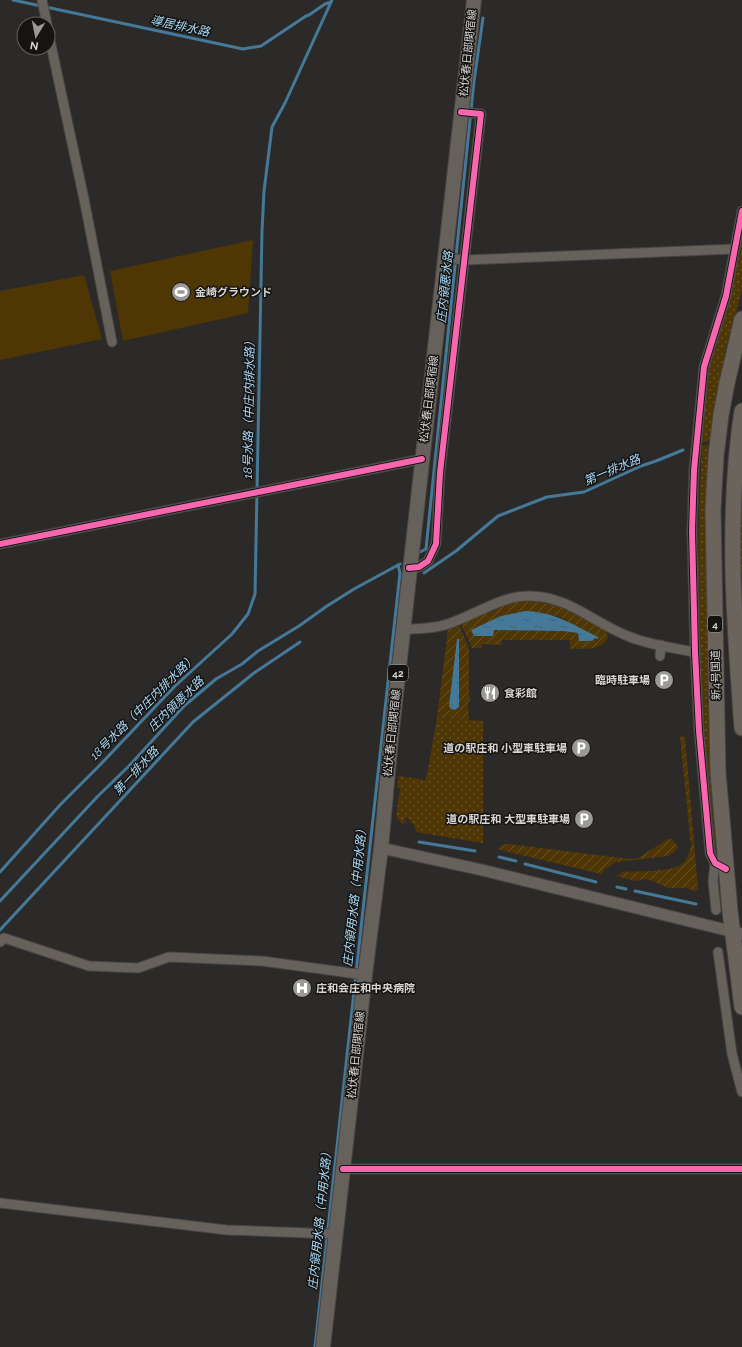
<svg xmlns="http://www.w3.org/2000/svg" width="742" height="1347" font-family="Raleway,'Noto Sans JP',sans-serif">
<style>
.grass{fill:url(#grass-dots)}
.garden{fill:url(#garden-furrows);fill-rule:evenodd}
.pitch{fill:#4f3605}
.water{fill:url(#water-ripples)}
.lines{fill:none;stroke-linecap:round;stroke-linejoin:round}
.stream{stroke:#457999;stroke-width:3}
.minor-casing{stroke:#474544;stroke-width:11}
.tertiary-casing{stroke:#474544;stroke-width:13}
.primary-casing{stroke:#474544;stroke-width:16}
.trunk-casing{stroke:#474544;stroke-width:17}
.minor{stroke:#66615b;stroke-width:9}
.tertiary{stroke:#66615b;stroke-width:11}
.primary{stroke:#67615b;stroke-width:14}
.trunk{stroke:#6a645d;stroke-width:15}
.cycleway-casing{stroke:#151412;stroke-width:8}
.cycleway{stroke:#f766af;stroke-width:6}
.labels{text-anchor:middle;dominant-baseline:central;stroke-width:3;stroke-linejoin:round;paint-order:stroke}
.shield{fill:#151412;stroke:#9d9b98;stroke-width:1}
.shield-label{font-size:10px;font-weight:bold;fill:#d7d5d2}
.street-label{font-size:11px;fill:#d7d5d2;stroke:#151412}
.poi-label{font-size:11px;font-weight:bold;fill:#d7d5d2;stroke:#151412;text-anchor:start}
.water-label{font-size:12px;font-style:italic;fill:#a8d9f8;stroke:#151412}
</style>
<defs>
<pattern id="grass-dots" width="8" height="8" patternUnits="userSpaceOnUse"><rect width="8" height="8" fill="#4f3605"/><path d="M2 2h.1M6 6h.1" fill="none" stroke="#685229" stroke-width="1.8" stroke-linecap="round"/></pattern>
<pattern id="garden-furrows" width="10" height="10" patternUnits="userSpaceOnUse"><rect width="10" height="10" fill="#4f3605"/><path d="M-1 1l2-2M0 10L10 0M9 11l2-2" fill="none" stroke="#685229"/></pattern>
<pattern id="water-ripples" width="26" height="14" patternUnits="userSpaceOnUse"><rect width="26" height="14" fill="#457999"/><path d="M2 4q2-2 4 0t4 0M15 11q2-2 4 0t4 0" fill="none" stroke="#436275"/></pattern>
</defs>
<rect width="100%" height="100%" fill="#2c2a28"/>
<g class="grass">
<polygon points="742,230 742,291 726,348 714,413 711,440 702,443 709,367 712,350"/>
<polygon points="711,443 718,859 717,859 714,854 702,732 698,600 699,508 702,446"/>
<polygon points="742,468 742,572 740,572"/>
<polygon points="437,718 483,721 483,843 416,832 415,827 407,817 404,820 406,822 402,824 396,816 400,788 397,788 399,776 426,780"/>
</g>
<g class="garden">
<path d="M533 601 554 605 567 610 606 631 608 637C602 652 584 648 570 649V640H502L501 645 482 644V648H472L461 624 498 608 515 602ZM525 611 549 614 562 618 592 641H579L578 633 562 631 493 630 501 616Z"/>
<path d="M459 625 469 649V693L470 701 468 702 469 720 437 718 448 630ZM457 639H459L458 709 453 710 449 706Z"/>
<path d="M680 736 685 737 698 889 695 891 686 888H668L653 881 644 879 635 881 616 876 623 872C636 871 673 872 682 864 687 860 689 854 691 847Z"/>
<path d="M668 839H671L678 846C676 851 673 854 668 856L616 862 605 869 601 874 497 849 502 845 508 844 631 859 638 858Z"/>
</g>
<g class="pitch">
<polygon points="253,240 248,313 123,341 110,271"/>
<polygon points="84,275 102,339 0,360 0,291"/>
</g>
<g class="water">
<path d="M525 611C552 611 574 625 598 637V639L595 638 592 641H579L578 633 562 631 494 630 493 636H474L471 630 501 616Z"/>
<polygon points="457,639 459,639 459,707 455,710 451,709 449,706"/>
</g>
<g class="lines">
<g class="stream">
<polyline points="13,0 243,49 261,46 306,16 309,15 325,4 331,2"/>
<polyline points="418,553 426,549 474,81 483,18"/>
<polyline points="424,573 456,551 498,516 547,497 584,492 641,466 656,461 683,450"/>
<polyline points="419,842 475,851"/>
<polyline points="499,857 516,861"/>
<polyline points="525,864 596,882"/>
<polyline points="0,872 60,805 99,766 174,687 232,634 248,614 255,594 262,231 264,191 272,127 285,103 332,0"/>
<polyline points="617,887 626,889"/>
<polyline points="635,891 696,904"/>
<polyline points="0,901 98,796 129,766 184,706 216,679 242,664 258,651 299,626 327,606 354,589 400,564"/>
<polyline points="0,930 193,722 254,673 300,642"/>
<polyline points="315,1347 400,573 398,565"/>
</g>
<g class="minor-casing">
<g id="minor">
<polyline points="42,0 47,24"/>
<polyline points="48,31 84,199 112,342"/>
<polyline points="445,258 465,260 734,249"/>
<polyline points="0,544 422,459"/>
<polyline points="409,568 419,567 428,561 436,544 440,473 481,114 461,112"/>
<path d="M403 630C419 628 438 629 453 622 476 614 503 596 527 596 568 595 593 623 630 637 650 645 673 648 695 652"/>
<polyline points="660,656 661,645"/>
<polyline points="715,863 713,881 716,910"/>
<polyline points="726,869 715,863 710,853 699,731 695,652 692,531 694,470 704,367 726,296 742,211"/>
<polyline points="0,942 4,938 89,966 138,968 169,957 262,961 365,975"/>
<polyline points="718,952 732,1054 742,1092"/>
<polyline points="343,1169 742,1169"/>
<polyline points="0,1203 227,1230 336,1234"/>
</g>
</g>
<g class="tertiary-casing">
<polyline id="tertiary" points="381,848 482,870 742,934"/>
</g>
<g class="primary-casing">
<polyline id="primary" points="323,1347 365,975 381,848 391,739 474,0"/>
</g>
<g class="trunk-casing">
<g id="trunk">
<polyline points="742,319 727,383 721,415 716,456 713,510 718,772 730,911 742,1007"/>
<path d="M742 411C726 516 734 622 742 728"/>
</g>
</g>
<use href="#minor" class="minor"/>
<use href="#tertiary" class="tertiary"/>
<use href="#primary" class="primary"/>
<use href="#trunk" class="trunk"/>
<g class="cycleway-casing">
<g id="cycleway">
<polyline points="0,544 422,459"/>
<polyline points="409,568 419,567 428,561 436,544 440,473 481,114 461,112"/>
<polyline points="726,869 715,863 710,853 699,731 695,652 692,531 694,470 704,367 726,296 742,211"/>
<polyline points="343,1169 742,1169"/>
</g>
</g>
<use href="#cycleway" class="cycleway"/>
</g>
<defs>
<g id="stadium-disc" transform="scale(1)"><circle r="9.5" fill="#9b9996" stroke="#151412"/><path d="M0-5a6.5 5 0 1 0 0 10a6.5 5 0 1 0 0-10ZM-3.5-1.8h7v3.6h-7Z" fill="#fff"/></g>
<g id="parking-disc" transform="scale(1)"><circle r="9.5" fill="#9b9996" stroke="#151412"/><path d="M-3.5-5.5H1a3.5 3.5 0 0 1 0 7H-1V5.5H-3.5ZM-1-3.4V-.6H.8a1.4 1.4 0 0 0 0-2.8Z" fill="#fff"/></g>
<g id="restaurant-disc" transform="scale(1)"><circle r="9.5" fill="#9b9996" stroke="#151412"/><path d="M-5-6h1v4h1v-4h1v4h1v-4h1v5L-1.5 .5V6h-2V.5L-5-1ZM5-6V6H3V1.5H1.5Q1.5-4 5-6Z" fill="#fff"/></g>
<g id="hospital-disc" transform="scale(1)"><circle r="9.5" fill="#9b9996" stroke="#151412"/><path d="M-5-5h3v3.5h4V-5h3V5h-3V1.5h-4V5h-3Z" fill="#fff"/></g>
</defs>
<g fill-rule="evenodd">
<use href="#stadium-disc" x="181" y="292"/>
<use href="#parking-disc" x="664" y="680"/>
<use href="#restaurant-disc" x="490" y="693"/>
<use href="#parking-disc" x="581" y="748"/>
<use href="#parking-disc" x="584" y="819"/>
<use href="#hospital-disc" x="302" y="988"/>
</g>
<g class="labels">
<g class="shield">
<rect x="708" y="616" width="14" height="16" rx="3"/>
<rect x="388" y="665" width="20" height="16" rx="3"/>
</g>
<g class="shield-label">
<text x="715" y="624">4</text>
<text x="398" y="673">42</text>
</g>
<g class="street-label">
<text transform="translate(468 53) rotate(-84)">松伏春日部関宿線</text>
<text transform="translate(429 399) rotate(-83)">松伏春日部関宿線</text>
<text transform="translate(716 675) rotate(-91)">新4号国道</text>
<text transform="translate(392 733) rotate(-84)">松伏春日部関宿線</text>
<text transform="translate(356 1055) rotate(-84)">松伏春日部関宿線</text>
</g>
<g class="poi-label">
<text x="195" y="292">金崎グラウンド</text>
<text x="650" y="680" text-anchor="end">臨時駐車場</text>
<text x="504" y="693">食彩館</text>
<text x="567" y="748" text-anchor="end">道の駅庄和 小型車駐車場</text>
<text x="570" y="819" text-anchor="end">道の駅庄和 大型車駐車場</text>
<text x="316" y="988">庄和会庄和中央病院</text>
</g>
<g class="water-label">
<text transform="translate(180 26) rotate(12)">導居排水路</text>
<text transform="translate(445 287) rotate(-84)">庄内領悪水路</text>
<text transform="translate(249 407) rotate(-89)">18号水路（中庄内排水路）</text>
<text transform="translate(612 470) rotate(-23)">第一排水路</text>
<text transform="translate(176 704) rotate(-44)">庄内領悪水路</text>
<text transform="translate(143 707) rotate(-45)">18号水路（中庄内排水路）</text>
<text transform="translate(136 771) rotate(-47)">第一排水路</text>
<text transform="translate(355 895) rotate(-84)">庄内領用水路（中用水路）</text>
<text transform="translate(320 1218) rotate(-84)">庄内領用水路（中用水路）</text>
</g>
</g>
<g transform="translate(36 36) rotate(190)"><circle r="19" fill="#151412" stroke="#63615f"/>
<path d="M0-3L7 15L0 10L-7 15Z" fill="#9b9996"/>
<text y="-6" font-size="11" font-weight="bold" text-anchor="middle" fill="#d7d5d2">N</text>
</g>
</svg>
